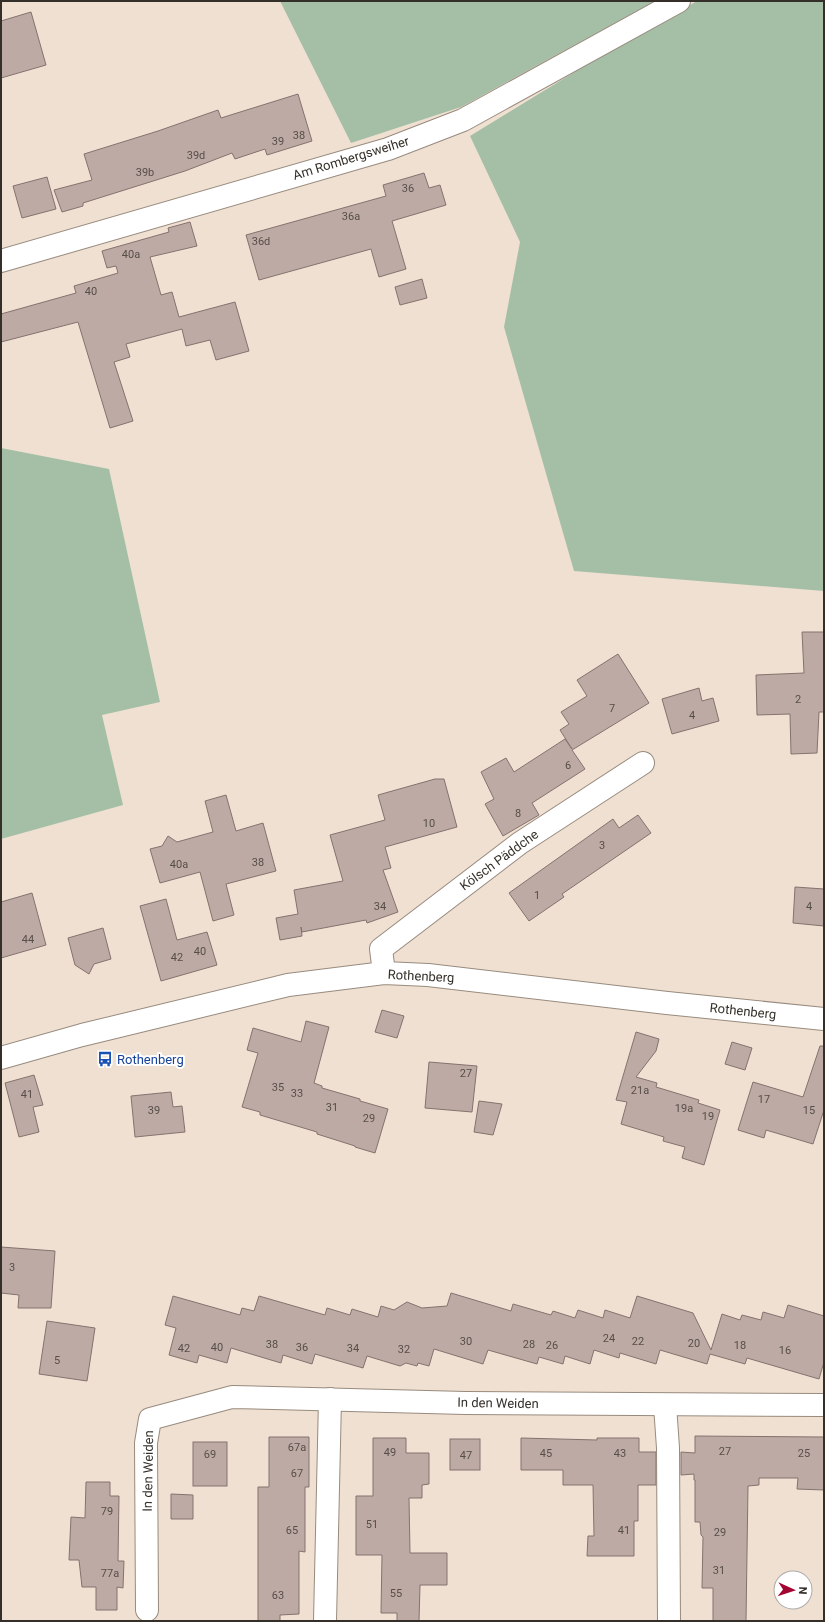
<svg xmlns="http://www.w3.org/2000/svg" width="825" height="1622" font-family="Roboto,sans-serif">
<style>
.green{fill:#a5bfa6}
.building{fill:#beaaa5;stroke:#84726e}
.lines{fill:none;stroke-linecap:round;stroke-linejoin:round}
.street-casing{stroke:#988b7e;stroke-width:24}
.secondary-casing{stroke:#988b7e;stroke-width:24}
.street{stroke:#fff;stroke-width:22}
.secondary{stroke:#fff;stroke-width:22}
.labels{text-anchor:middle;dominant-baseline:central;stroke-width:4;stroke-linejoin:round;paint-order:stroke}
.number-label{font-size:11px;fill:#564e48}
.street-label{font-size:13px;fill:#342f29;stroke:#fff}
.transit-label{font-size:13px;fill:#164399;stroke:#fff;text-anchor:start}
</style>
<rect width="100%" height="100%" fill="#efe0d2"/>
<g class="green">
<polygon points="280,1 655,1 461,107 351,143"/>
<polygon points="697,1 824,1 824,523 823,523 824,528 824,591 574,571 504,327 520,242 470,136 599,57"/>
<polygon points="1,448 109,469 160,702 102,715 123,805 1,839"/>
</g>
<g class="building">
<polygon points="31,12 46,65 1,78 1,21"/>
<polygon points="298,94 312,141 267,155 265,149 235,159 232,153 185,171 83,203 83,206 62,212 54,190 92,180 84,154 158,131 218,110 221,118"/>
<polygon points="424,173 429,188 440,185 446,205 392,221 406,269 379,277 371,249 259,280 246,235 386,196 383,185"/>
<polygon points="47,177 56,209 22,218 13,186"/>
<polygon points="190,222 197,246 150,257 161,295 172,292 179,317 235,302 249,351 216,360 210,340 186,346 182,329 126,344 130,357 114,362 133,421 110,428 78,322 1,342 1,314 76,293 74,286 118,273 116,266 107,268 102,251 169,232 168,228"/>
<polygon points="422,279 427,298 400,305 395,287"/>
<polygon points="802,632 824,632 824,712 819,712 817,753 791,754 790,714 757,715 756,675 804,673"/>
<polygon points="618,654 649,703 572,750 585,769 532,803 539,815 503,836 485,804 494,799 481,772 506,758 514,772 565,739 572,749 560,730 569,724 561,712 587,696 577,680"/>
<polygon points="699,688 702,701 713,698 719,721 672,734 662,699"/>
<polygon points="435,779 444,779 457,827 385,847 391,868 383,870 398,912 367,923 366,920 302,932 301,927 302,936 280,940 276,918 298,914 294,890 343,881 330,835 385,820 378,795"/>
<polygon points="226,795 236,831 263,823 276,871 226,884 234,915 213,921 200,872 160,883 150,849 162,846 168,836 177,842 213,832 205,801"/>
<polygon points="638,815 651,833 562,894 564,897 529,921 509,893 613,819 619,828"/>
<polygon points="795,887 824,889 824,926 793,923"/>
<polygon points="32,893 46,945 1,958 1,902"/>
<polygon points="166,899 177,940 207,932 217,965 161,981 140,906"/>
<polygon points="103,928 111,959 94,964 89,974 75,965 68,938"/>
<polygon points="382,1010 404,1016 397,1038 375,1032"/>
<polygon points="306,1021 329,1027 314,1083 322,1086 322,1088 360,1099 360,1101 388,1109 375,1153 355,1147 355,1146 317,1134 317,1132 260,1115 260,1112 242,1107 258,1053 247,1050 253,1028 301,1042"/>
<polygon points="636,1032 659,1039 656,1051 636,1077 657,1083 656,1087 699,1100 698,1103 720,1110 704,1165 682,1158 685,1147 663,1141 664,1137 621,1124 627,1102 616,1100"/>
<polygon points="732,1042 752,1048 745,1070 725,1064"/>
<polygon points="820,1046 824,1046 824,1110 813,1144 766,1130 764,1138 738,1130 753,1082 803,1097"/>
<polygon points="429,1062 477,1066 472,1112 425,1108"/>
<polygon points="34,1075 43,1105 33,1107 39,1132 19,1137 5,1083"/>
<polygon points="171,1092 173,1107 182,1106 185,1132 135,1137 131,1096"/>
<polygon points="479,1101 502,1104 493,1135 474,1132"/>
<polygon points="1,1247 55,1251 51,1308 18,1308 19,1295 1,1293"/>
<polygon points="451,1293 511,1311 513,1304 551,1315 553,1311 575,1318 578,1310 603,1318 605,1310 630,1318 637,1296 693,1313 711,1350 722,1314 740,1320 742,1315 761,1320 763,1312 784,1318 788,1305 824,1316 824,1362 819,1379 747,1358 745,1364 710,1354 707,1364 660,1350 656,1364 620,1353 619,1358 594,1350 590,1364 565,1356 563,1364 539,1357 537,1364 488,1350 483,1364 434,1349 429,1366 418,1363 417,1366 406,1363 400,1366 367,1356 363,1368 315,1354 312,1364 283,1355 281,1363 231,1348 227,1363 199,1355 197,1363 169,1355 176,1328 165,1325 173,1296 240,1315 242,1308 254,1311 259,1296 325,1315 327,1308 350,1315 352,1309 378,1317 381,1306 394,1310 407,1302 422,1308 447,1306"/>
<polygon points="47,1321 95,1328 87,1381 39,1374"/>
<polygon points="695,1436 824,1437 824,1490 797,1489 798,1478 759,1478 759,1485 748,1486 746,1621 713,1621 713,1588 702,1588 703,1537 701,1535 700,1522 695,1522 695,1480 694,1480 694,1474 681,1475 681,1452 695,1453"/>
<polygon points="269,1437 309,1437 309,1487 305,1487 305,1552 299,1551 299,1614 280,1615 280,1621 258,1621 258,1487 269,1487"/>
<polygon points="373,1438 406,1438 406,1453 429,1453 429,1484 422,1485 422,1498 409,1498 410,1553 447,1553 447,1585 420,1585 419,1621 397,1621 397,1613 381,1613 382,1555 356,1555 356,1496 373,1496"/>
<polygon points="521,1438 597,1440 597,1438 639,1438 639,1452 656,1452 656,1485 638,1485 638,1521 634,1521 634,1556 587,1556 588,1536 594,1536 593,1485 563,1485 563,1470 521,1470"/>
<rect x="450" y="1439" width="30" height="31"/>
<rect x="193" y="1442" width="34" height="44"/>
<polygon points="86,1482 110,1482 110,1496 119,1496 118,1561 124,1561 123,1588 117,1587 117,1610 96,1610 96,1587 82,1587 79,1560 69,1560 71,1517 85,1518"/>
<polygon points="171,1494 193,1495 193,1519 171,1519"/>
</g>
<g class="lines">
<g class="street-casing">
<g id="street">
<polyline points="1,261 388,149 463,120 679,1"/>
<polyline points="384,973 381,949 520,843 643,763"/>
<polyline points="665,1405 668,1448 669,1621"/>
<polyline points="147,1610 146,1443 150,1419 232,1397 465,1403 824,1405"/>
<polyline points="325,1621 330,1399"/>
</g>
</g>
<g class="secondary-casing">
<polyline id="secondary" points="1,1058 82,1035 288,985 384,973 428,975 667,1003 824,1019"/>
</g>
<use href="#street" class="street"/>
<use href="#secondary" class="secondary"/>
</g>
<defs>
<g id="bus-bare" transform="scale(1.2)"><path d="M-5-6H5V4H4V6H2V4H-2V6H-4V4H-5ZM-3.5-4V0h7V-4ZM-3.5 1.2v1.5H-2V1.2ZM2 1.2v1.5H3.5V1.2Z" fill="#1a4fb4" stroke="#fff" stroke-width="2.5" paint-order="stroke"/></g>
</defs>
<g fill-rule="evenodd">
<use href="#bus-bare" x="105" y="1059"/>
</g>
<g class="labels">
<g class="number-label">
<text x="299" y="135">38</text>
<text x="278" y="141">39</text>
<text x="196" y="155">39d</text>
<text x="145" y="172">39b</text>
<text x="408" y="188">36</text>
<text x="351" y="216">36a</text>
<text x="261" y="241">36d</text>
<text x="131" y="254">40a</text>
<text x="91" y="291">40</text>
<text x="798" y="699">2</text>
<text x="612" y="708">7</text>
<text x="692" y="715">4</text>
<text x="568" y="765">6</text>
<text x="518" y="813">8</text>
<text x="429" y="823">10</text>
<text x="602" y="845">3</text>
<text x="258" y="862">38</text>
<text x="179" y="864">40a</text>
<text x="537" y="895">1</text>
<text x="380" y="906">34</text>
<text x="809" y="906">4</text>
<text x="28" y="939">44</text>
<text x="200" y="951">40</text>
<text x="177" y="957">42</text>
<text x="466" y="1073">27</text>
<text x="278" y="1087">35</text>
<text x="640" y="1090">21a</text>
<text x="297" y="1093">33</text>
<text x="27" y="1094">41</text>
<text x="764" y="1099">17</text>
<text x="332" y="1107">31</text>
<text x="684" y="1108">19a</text>
<text x="154" y="1110">39</text>
<text x="809" y="1110">15</text>
<text x="708" y="1116">19</text>
<text x="369" y="1118">29</text>
<text x="12" y="1267">3</text>
<text x="609" y="1338">24</text>
<text x="466" y="1341">30</text>
<text x="638" y="1341">22</text>
<text x="694" y="1343">20</text>
<text x="272" y="1344">38</text>
<text x="529" y="1344">28</text>
<text x="552" y="1345">26</text>
<text x="740" y="1345">18</text>
<text x="217" y="1347">40</text>
<text x="302" y="1347">36</text>
<text x="184" y="1348">42</text>
<text x="353" y="1348">34</text>
<text x="404" y="1349">32</text>
<text x="785" y="1350">16</text>
<text x="57" y="1360">5</text>
<text x="297" y="1447">67a</text>
<text x="725" y="1451">27</text>
<text x="390" y="1452">49</text>
<text x="546" y="1453">45</text>
<text x="620" y="1453">43</text>
<text x="804" y="1453">25</text>
<text x="210" y="1454">69</text>
<text x="466" y="1455">47</text>
<text x="297" y="1473">67</text>
<text x="107" y="1511">79</text>
<text x="372" y="1524">51</text>
<text x="292" y="1530">65</text>
<text x="624" y="1530">41</text>
<text x="720" y="1532">29</text>
<text x="719" y="1570">31</text>
<text x="110" y="1573">77a</text>
<text x="396" y="1593">55</text>
<text x="278" y="1595">63</text>
</g>
<g class="street-label">
<text transform="translate(351 158) rotate(-17)">Am Rombergsweiher</text>
<text transform="translate(499 860) rotate(-36)">Kölsch Päddche</text>
<text transform="translate(421 976) rotate(3)">Rothenberg</text>
<text transform="translate(743 1011) rotate(6)">Rothenberg</text>
<text transform="translate(498 1403) rotate(1)">In den Weiden</text>
<text transform="translate(148 1471) rotate(-89)">In den Weiden</text>
</g>
<g class="transit-label">
<text x="117" y="1059">Rothenberg</text>
</g>
</g>
<rect width="825" height="1622" fill="none" stroke="#342f29" stroke-width="4"/>
<g transform="translate(793 1590) rotate(93)"><circle r="19" fill="#ffffff" stroke="#aeaca9"/>
<path d="M0-3L7 15L0 10L-7 15Z" fill="#a30533"/>
<text y="-6" font-size="11" font-weight="bold" text-anchor="middle" fill="#342f29">N</text>
</g>
</svg>
